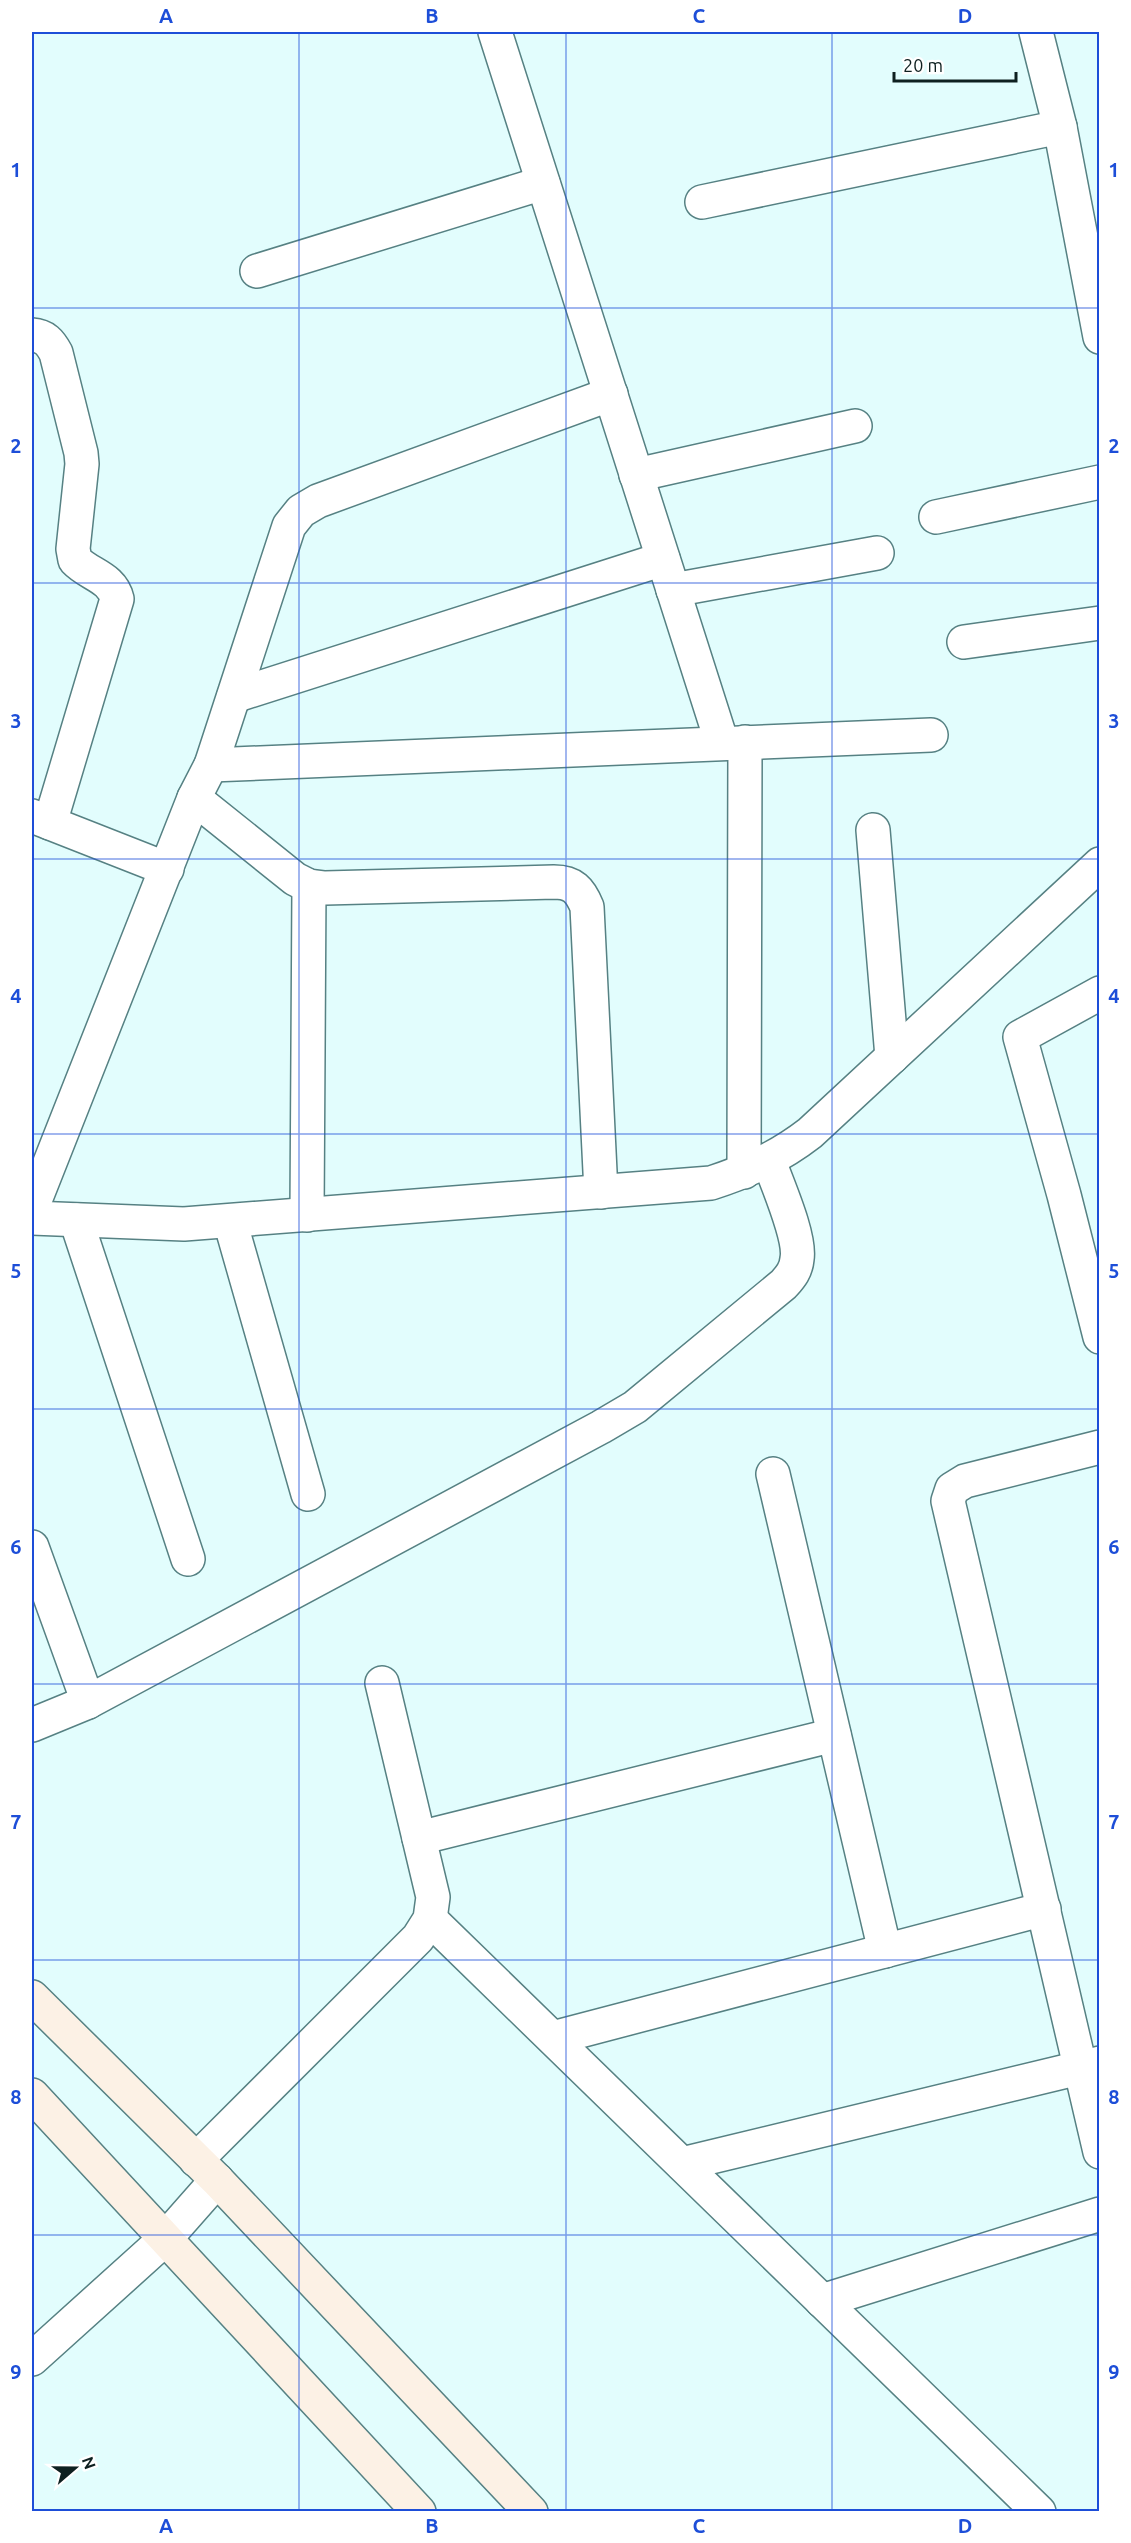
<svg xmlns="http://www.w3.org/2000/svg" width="1131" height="2543" font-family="Ubuntu,sans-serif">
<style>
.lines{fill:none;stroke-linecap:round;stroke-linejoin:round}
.street-casing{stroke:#568183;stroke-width:36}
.secondary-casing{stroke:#568183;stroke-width:36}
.street{stroke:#fff;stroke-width:33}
.secondary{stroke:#fcf1e5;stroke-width:33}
.grid{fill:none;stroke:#1d4ed8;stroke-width:1.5;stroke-opacity:0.55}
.neatline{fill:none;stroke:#1d4ed8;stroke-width:2}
.grid-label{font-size:20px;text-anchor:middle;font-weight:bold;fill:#1d4ed8}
</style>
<rect width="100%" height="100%" fill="#e2fdfd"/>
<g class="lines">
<g class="street-casing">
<g id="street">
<polyline points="495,32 722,743"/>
<polyline points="1036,32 1060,127 1100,337"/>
<polyline points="702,202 1060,127"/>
<polyline points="257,271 543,183"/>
<path d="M32 335C45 336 50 342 56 353L81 453 82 464 73 549 75 560C89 575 112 577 117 599L50 823"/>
<polyline points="636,475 855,426"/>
<polyline points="936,517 1100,482"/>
<polyline points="673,590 877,553"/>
<polyline points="964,642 1100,623"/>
<polyline points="234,696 663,559"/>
<polyline points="211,765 931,735"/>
<path d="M194 798 295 879 309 886 325 888 554 882C573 882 580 890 587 907L601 1192"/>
<polyline points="32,816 167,869"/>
<polyline points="873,830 892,1057"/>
<polyline points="1100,993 1020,1037 1064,1195 1100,1337"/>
<polyline points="744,1172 745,742"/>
<polyline points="32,1208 194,798 211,765 289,526 301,511 318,501 611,394"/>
<polyline points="307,1215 309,886"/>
<path d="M32 1218 184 1224 711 1183C748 1171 779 1157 810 1133L1100 864"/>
<polyline points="76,1220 188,1559"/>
<polyline points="230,1221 308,1494"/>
<polyline points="1100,1447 965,1481 952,1489 948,1501 1100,2152"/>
<polyline points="773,1474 885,1951"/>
<polyline points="32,1547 88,1702"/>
<path d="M32 1725 88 1702 601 1427 635 1407 784 1284C791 1276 796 1270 797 1259 801 1237 777 1184 769 1161"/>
<polyline points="419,1838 834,1735"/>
<polyline points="430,1919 1039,2512"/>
<polyline points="553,2038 1044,1909"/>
<polyline points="196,2160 418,1938 430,1919 433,1897 382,1683"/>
<polyline points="682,2164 1100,2063"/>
<polyline points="822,2301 1100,2214"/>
<polyline points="32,2359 165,2239 217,2180"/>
</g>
</g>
<g class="secondary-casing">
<g id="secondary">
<polyline points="32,1997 217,2180 531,2512"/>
<polyline points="32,2095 419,2512"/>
</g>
</g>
<use href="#street" class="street"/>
<use href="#secondary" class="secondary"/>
</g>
<path class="grid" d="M299 32V2512M566 32V2512M832 32V2512M32 308H1100M32 583H1100M32 859H1100M32 1134H1100M32 1409H1100M32 1684H1100M32 1960H1100M32 2235H1100"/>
<rect width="1131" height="2543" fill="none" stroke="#ffffff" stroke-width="66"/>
<g transform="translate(75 2468) rotate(70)" stroke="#ffffff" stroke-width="4.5" paint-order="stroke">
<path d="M0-4.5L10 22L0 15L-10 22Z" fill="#0e2020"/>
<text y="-9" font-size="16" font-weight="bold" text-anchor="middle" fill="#0e2020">N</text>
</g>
<path d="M894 72v9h122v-9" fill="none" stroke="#0e2020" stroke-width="3"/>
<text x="903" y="72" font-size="18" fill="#0e2020" stroke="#ffffff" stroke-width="4.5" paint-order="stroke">20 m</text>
<rect x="33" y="33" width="1065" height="2477" class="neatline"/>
<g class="grid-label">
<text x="166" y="23">A</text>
<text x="432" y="23">B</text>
<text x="699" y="23">C</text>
<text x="965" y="23">D</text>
<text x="16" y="177">1</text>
<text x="1114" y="177">1</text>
<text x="16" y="453">2</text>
<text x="1114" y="453">2</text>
<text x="16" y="728">3</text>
<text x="1114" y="728">3</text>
<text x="16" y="1003">4</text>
<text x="1114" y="1003">4</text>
<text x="16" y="1278">5</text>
<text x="1114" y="1278">5</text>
<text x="16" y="1554">6</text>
<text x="1114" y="1554">6</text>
<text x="16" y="1829">7</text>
<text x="1114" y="1829">7</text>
<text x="16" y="2104">8</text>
<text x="1114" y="2104">8</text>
<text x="16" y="2379">9</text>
<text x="1114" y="2379">9</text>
<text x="166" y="2533">A</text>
<text x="432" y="2533">B</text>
<text x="699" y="2533">C</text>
<text x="965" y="2533">D</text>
</g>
</svg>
